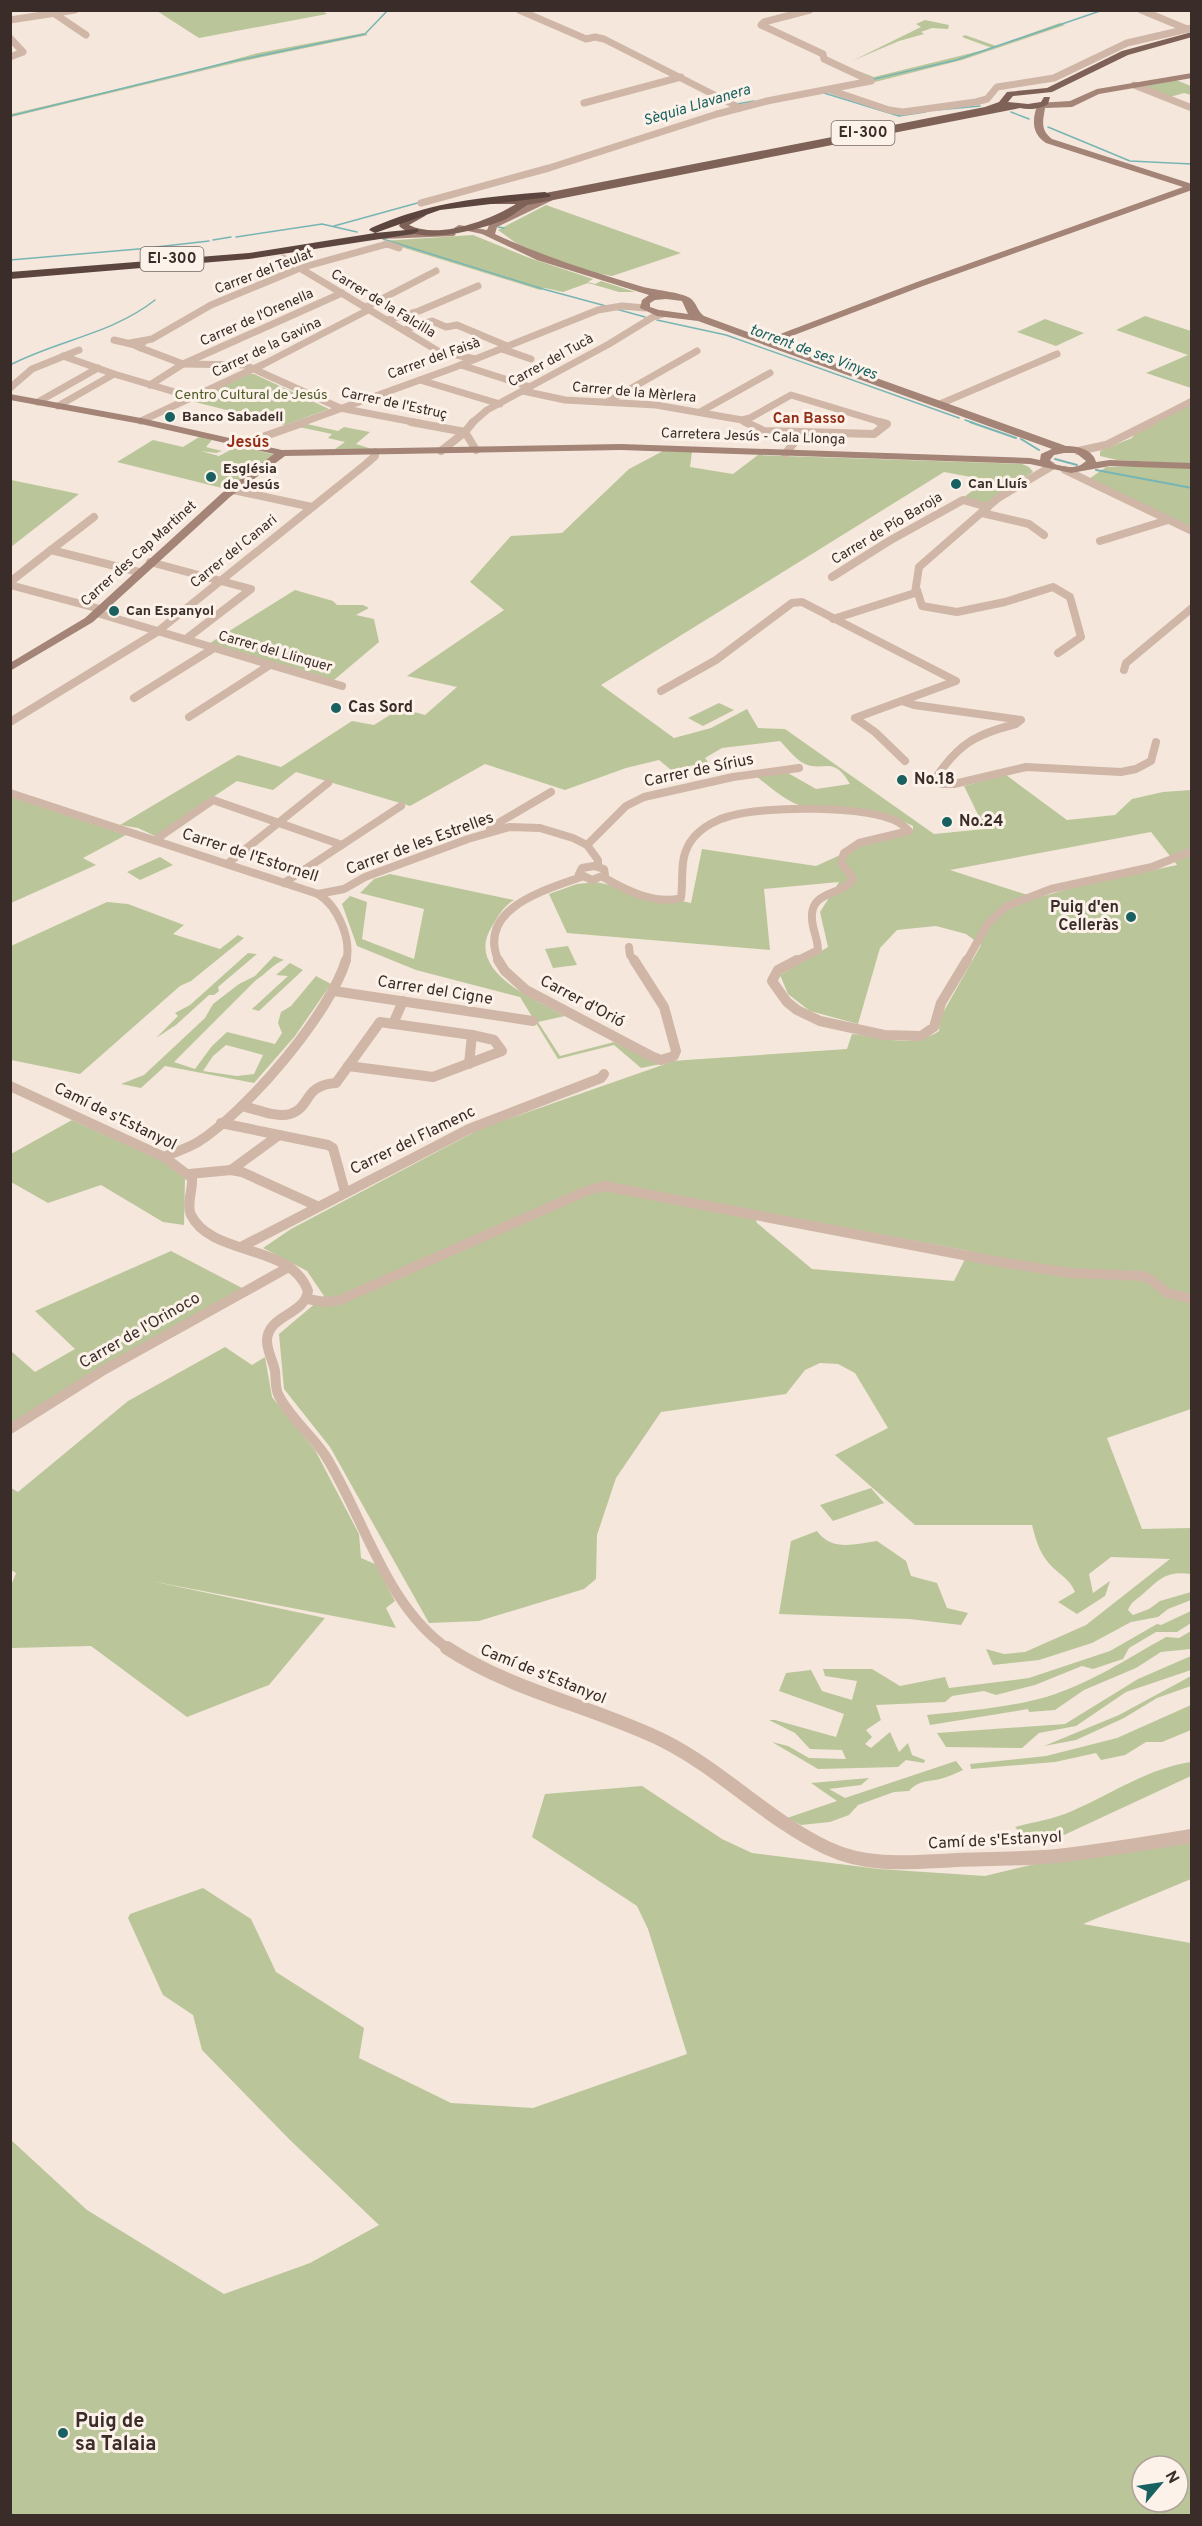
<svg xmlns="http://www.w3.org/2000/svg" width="1202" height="2526" font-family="Overpass,sans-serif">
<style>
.green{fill:#bac69a;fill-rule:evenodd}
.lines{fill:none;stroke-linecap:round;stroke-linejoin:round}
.stream-far1{stroke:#77b5b4;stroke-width:1.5}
.stream{stroke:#77b5b4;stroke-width:2}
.street-far3{stroke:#cfb6a6;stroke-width:7}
.street-far2{stroke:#cfb6a6;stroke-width:8}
.street-far1{stroke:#cfb6a6;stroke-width:10}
.street{stroke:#cfb6a6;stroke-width:14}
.secondary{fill:#a38477;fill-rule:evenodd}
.primary{fill:#7e6157;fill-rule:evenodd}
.highway{fill:#5c453e;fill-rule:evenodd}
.poi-dot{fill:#186160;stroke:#fcf2e9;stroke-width:2}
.labels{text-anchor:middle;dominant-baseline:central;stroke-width:6;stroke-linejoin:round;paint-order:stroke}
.far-street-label{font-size:14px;fill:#3a2c28;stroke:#fcf2e9}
.far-park-label{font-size:14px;fill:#4c5b28;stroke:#fcf2e9}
.far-poi-label{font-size:14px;font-weight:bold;fill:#3a2c28;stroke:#fcf2e9;text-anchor:start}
.far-water-label{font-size:15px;font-style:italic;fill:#186160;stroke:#fcf2e9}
.shield{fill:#fcf2e9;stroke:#746762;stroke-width:1.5}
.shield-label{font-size:15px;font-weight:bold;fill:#3a2c28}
.far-neighbourhood-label{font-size:15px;font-weight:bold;fill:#932c17;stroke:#fcf2e9}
.far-quarter-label{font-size:16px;font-weight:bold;fill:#932c17;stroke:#fcf2e9}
.poi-label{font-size:16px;font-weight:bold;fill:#3a2c28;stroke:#fcf2e9;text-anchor:start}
.street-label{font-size:16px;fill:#3a2c28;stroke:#fcf2e9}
.near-poi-label{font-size:20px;font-weight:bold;fill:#3a2c28;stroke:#fcf2e9;text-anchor:start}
</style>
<rect width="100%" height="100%" fill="#f5e7dc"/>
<g class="green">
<polygon points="321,10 327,14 199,38 157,11"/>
<polygon points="925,20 949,25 948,29 932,28 921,32 924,34 899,41 852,61 921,27 916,24"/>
<polygon points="1060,23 1065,25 962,60 871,83 874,80 829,60 874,77 992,48 962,37 965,35 996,46"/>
<polygon points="364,33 368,35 239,62 11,117 11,114 190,72 258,53"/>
<polygon points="1176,80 1191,86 1191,95 1184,93 1170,97 1144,86"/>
<polygon points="546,205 681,253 612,276 596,273 539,254 516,243 498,230"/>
<polygon points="473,235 527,257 593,279 588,282 595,284 601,281 635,292 619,292 588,283 563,292 545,288 540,290 382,241"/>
<polygon points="1145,316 1191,331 1191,388 1146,373 1188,355 1116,330"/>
<polygon points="1045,319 1084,333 1056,346 1017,332"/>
<polygon points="246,374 254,374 329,409 285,425 191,401"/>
<polygon points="1191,404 1191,464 1117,460 1100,456 1100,451 1132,438 1135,433"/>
<polygon points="307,424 338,431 344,427 370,432 356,444 372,449 335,449 345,442 328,438 332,434 299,427"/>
<polygon points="199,437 212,440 206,447 222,451 216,453 201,451 219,456 238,446 276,455 226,489 117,462 153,440 183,447"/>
<path d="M663 451 692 452 690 467 733 474 758 455 1022 464 1029 467 1033 472 986 504 964 497 987 480 944 472 601 685 674 738 711 728 747 709 758 728 785 729 934 834 985 829 964 786 1006 775 1067 820 1115 815 1132 799 1163 792 1191 790V1409L1107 1438 1142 1529 1191 1528V1574C1167 1571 1161 1578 1144 1593 1137 1600 1132 1600 1128 1610L1133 1615 1149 1609 1160 1601 1191 1592V1600L1168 1609 1158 1617 1131 1622 1092 1643 1039 1660 993 1665 986 1649 1004 1654 1025 1652 1086 1625 1170 1559 1111 1557 1089 1574 1093 1593 1110 1581 1105 1596 1077 1614 1058 1602 1075 1592C1070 1578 1056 1573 1047 1561 1039 1551 1035 1537 1032 1525H915L835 1455 888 1428 855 1373 838 1364 820 1363 805 1370 786 1394 661 1412 616 1478 597 1535 596 1579 584 1589 479 1621 429 1623 330 1447 284 1389 279 1334 324 1296 307 1271 263 1248 291 1229 482 1128 671 1062 641 1068 614 1045 558 1059 520 997 416 970 357 946 342 904 350 896 367 902 362 939 414 959 424 909 360 893 374 879 390 874 514 900C502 907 498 917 491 928 465 972 536 1000 565 1016L538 1022 560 1056 614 1042 657 1062 847 1049 852 1034C880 1037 914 1049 939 1031L940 1018 981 945 966 934 936 926 897 930 880 948 858 1024 810 1011 788 994 780 975 828 947 820 912 839 882 764 889 770 950 567 933 549 894 577 884 596 882 691 903 702 849 816 866 860 846 913 833V826C870 804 841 814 799 805 787 802 766 784 756 776L788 773 816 789 850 784C833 755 824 772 805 764 796 760 787 748 780 741L722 748 705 758 708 762 671 770 659 760 626 768 565 790 485 764 410 806 296 772 273 790 237 781 155 836 138 828 120 825 238 755 281 767 352 721 374 725 401 708 425 715 457 687 407 676 504 610 470 582 511 536 562 533 629 469ZM1151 832 1177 865 1082 885 1037 898 950 870ZM752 1210 969 1251 954 1281 812 1269 757 1223Z"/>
<polygon points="1140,466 1191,468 1191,528 1089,479 1106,467"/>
<polygon points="11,480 79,494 11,547"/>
<polygon points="295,590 333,601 337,605 363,605 369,608 356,615 374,619 379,642 334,680 210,643"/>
<polygon points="719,703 734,710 703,726 688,718"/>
<polygon points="11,797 126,835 83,858 96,865 11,903"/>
<polygon points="160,857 173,865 140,880 127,872"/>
<polygon points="107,902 128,904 184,925 173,934 220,949 238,935 244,938 191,981 180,986 80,1074 11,1060 11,946"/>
<polygon points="568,946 577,965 553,968 545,949"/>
<polygon points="248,953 257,954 218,987 219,991 214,995 209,995 176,1025 156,1038 178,1016 175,1013 190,1005"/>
<path d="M274 956 284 960C273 964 266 974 256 980L174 1062 195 1069 212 1046 227 1032 275 1044 282 1033 278 1023 281 1012 291 1006 316 976 331 984 295 1036 254 1083 165 1066 141 1088 121 1084 144 1075 205 1018 213 1004 239 984 255 976ZM226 1045 263 1055 254 1074 237 1076 203 1071 213 1056Z"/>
<polygon points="290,963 303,970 259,1011 252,1009 288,976 276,975"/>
<polygon points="72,1120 164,1162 185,1179 184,1225 163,1222 101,1185 48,1203 11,1182 11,1154"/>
<polygon points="171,1251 244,1289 11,1424 11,1351 35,1372 75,1349 35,1311"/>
<polygon points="225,1347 252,1365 265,1357 272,1397 315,1450 359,1534 361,1558 375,1564 395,1601 386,1608 396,1628 151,1581 325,1618 269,1685 187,1717 91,1646 11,1648 10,1588 16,1573 11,1570 11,1488 18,1492 128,1401"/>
<polygon points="871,1488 884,1503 833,1521 820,1505"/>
<path d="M817 1531C832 1552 855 1544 877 1541L906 1561 911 1576 937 1583 947 1608 968 1613 961 1625 909 1619 779 1614 791 1541Z"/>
<polygon points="1191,1611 1191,1623 1177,1632 1156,1632 1129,1648 1123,1659 1093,1669 1082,1666 1035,1685 996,1695 984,1691 952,1696 945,1702 876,1705 881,1720 866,1730 872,1737 865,1744 871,1748 890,1732 899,1752 908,1743 912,1755 925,1760 924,1763 906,1760 898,1767 818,1769 772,1742 788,1746 809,1758 846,1759 842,1750 810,1749 795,1733 769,1720 775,1720 836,1737 844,1714 779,1691 786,1673 811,1670 822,1691 852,1700 857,1681 825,1676 823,1669 872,1669 900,1686 945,1677 949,1688 1029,1678 1110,1651 1157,1624 1161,1625"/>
<path d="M1191 1631V1649L1161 1652 1136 1668 1084 1690 1055 1710 1029 1712 1028 1709 930 1725 927 1715C966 1711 1007 1708 1046 1697 1089 1684 1127 1659 1166 1637L1179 1638Z"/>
<polygon points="1191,1656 1191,1670 1126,1692 1076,1726 1039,1733 1022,1748 946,1747 937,1733 1065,1724 1138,1679"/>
<polygon points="1191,1676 1191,1686 1157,1698 1124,1718 1076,1740 1044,1746 1119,1715"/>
<polygon points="1191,1705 1191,1730 1162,1742 1146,1742 1125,1755 1101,1760 1096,1753 1055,1762 971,1769 970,1764 1046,1756 1117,1738"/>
<path d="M956 1761 963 1770C956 1773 948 1777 940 1779 927 1782 919 1780 909 1791L894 1792 858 1805 849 1815 830 1822 801 1825 787 1818 837 1801 811 1783 869 1778 861 1785 829 1789 845 1798Z"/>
<path d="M1191 1762V1776L1064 1835 1026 1838 1015 1827C1033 1822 1055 1819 1072 1811 1111 1794 1149 1768 1191 1762Z"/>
<path d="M642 1786 722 1839 752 1853 879 1869 985 1876 1056 1859 1191 1841V1879L1083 1924 1191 1943V2515H11L10 2139 87 2210 224 2294 310 2263 379 2225 290 2140 202 2050 193 2015 163 1995 128 1918 130 1914 203 1888 251 1919 276 1972 364 2028 359 2058 451 2103 533 2108 687 2054 648 1929 637 1906 532 1837 545 1794ZM1142 2466H1178V2502H1142Z"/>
</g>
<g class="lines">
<g class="stream-far1">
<polyline points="870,80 956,60 1103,10"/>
<polyline points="824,93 899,116 925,112"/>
<polyline points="737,104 754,101"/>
<polyline points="937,110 980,106"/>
<polyline points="1011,112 1029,119"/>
<polyline points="10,116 234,61 365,34 388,10"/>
<polyline points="1048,127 1130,161 1192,164"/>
<polyline points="334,226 421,202"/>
<polyline points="498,227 504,228"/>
<polyline points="236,237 322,224 357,232"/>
<polyline points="383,239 543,289 606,306"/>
<polyline points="213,240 231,237"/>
<polyline points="156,247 209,241"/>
<polyline points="10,260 150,248"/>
<polyline points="616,309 645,317"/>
<polyline points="657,320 726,335 959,418"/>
<path d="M10 365C58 340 112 334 155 300"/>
<polyline points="965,420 974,423"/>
</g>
<g class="stream">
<polyline points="970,422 1016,438"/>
<polyline points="1021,439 1039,450"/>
<polyline points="1055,459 1077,465"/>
<polyline points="1096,470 1192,488"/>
</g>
<g class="street-far3">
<polyline points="519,10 586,39 595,37 604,39 740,108"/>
<polyline points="1141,10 1187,29"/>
<polyline points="55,14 86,35"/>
<polyline points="10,20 75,10"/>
<polyline points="10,38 23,52 10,57"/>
<polyline points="1134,85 1192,108"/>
<polyline points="830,90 889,110 903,112 976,102 987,99 997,87 1054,78 1127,43 1192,28"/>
<polyline points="584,103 681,77"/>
<polyline points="421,203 549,168 717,114 767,101 871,81 824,59 823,54 761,25 764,22 810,10"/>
<polyline points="283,258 438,351 475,359"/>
<polyline points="366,307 436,271"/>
<polyline points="387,320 419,311 478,286"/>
<polyline points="404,330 432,321 446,327 457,325 507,346"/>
<polyline points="114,340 131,344"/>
<polyline points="145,341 140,345 141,348 130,343 152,339 211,305 300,268 387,244 399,248"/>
<polyline points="141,348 183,364 245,365 340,408 419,423"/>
<polyline points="502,349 531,359"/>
<polyline points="63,356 114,374"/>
<polyline points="461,365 530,387"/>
<polyline points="420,380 500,404"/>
<polyline points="150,385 183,364 342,293"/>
<polyline points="10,388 32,369 79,350"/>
<polyline points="523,391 565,400 656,405 742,420"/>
<polyline points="38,402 98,368"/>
<polyline points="607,402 697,351"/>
<polyline points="940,404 1057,354"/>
<polyline points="58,406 114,374 192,397"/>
<polyline points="700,412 770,373"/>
<polyline points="141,421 264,364 370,309"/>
<polyline points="301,423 453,368 598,310 622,306 645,308"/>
<polyline points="472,423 487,410 609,344 653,317 663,314"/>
<polyline points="748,423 742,420 750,418 791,395 884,423"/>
<polyline points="1149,423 1192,401"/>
</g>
<g class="street-far2">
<polyline points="411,422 465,432"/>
<polyline points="745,422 764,431 803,432"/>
<polyline points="465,432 476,450"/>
<polyline points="803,432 874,434 887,424 879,422"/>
<polyline points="243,444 305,422"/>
<polyline points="441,451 465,432 473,422"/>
<polyline points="1078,451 1106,445 1152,422"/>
<polyline points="785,454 803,432"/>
<polyline points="1065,470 1192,531"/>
<polyline points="233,490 312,507"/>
<polyline points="982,513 1029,524 1044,535"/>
<polyline points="1100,541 1168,520"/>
<polyline points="51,550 94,517"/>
<polyline points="150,562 251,589 186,639"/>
<polyline points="832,577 889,541 963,500 988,507"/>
<polyline points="10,582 51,550 139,572"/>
<polyline points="10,585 100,609"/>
<polyline points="917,590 922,606 957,612 1005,602 1053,587 1070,597 1081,637 1058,653"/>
<polyline points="97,613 342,686"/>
<polyline points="833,619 915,593 919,567 998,498 1052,466"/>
<polyline points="1124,670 1126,663 1192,608"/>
<polyline points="661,691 716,660 792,603 802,602 956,681 855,718 875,732 905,761"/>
<polyline points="134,698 214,648"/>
<path d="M902 701 914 705 1021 720 1016 724C976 734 958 744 935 779L942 784H954L1026 767 1121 772 1136 769 1151 761 1156 742"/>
<polyline points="189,717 270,665"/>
<polyline points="10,722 157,632 366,464 375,456 375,452"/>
<path d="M10 793 318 894C338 906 352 940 346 962"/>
<polyline points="490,828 551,792"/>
<polyline points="155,840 213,800 342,845"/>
<polyline points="587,845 626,806 644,797 733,777 799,768"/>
<polyline points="227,864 328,783"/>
<polygon points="594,866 604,869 605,875 592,880 579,874 582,868"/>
<path d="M603 877C625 890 655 905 681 898 684 875 678 856 694 837 703 827 717 819 730 816 765 806 866 805 898 822 902 824 906 828 909 831L859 843 844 853 841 862 853 879C843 896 810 890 812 918 812 929 818 939 818 950L794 962"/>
<polyline points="284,883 401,806"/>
<polyline points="318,894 344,889 365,877 468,839 509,827 540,828 573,838 587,845 598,860 598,866"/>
<polyline points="629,947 630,955 635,962"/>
<path d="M499 962C475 909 545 890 581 877"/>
<polyline points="966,962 988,923 1007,906 1051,889 1152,867 1192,851"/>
</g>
<g class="street-far1">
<polyline points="498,960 505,971 526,990 653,1057 661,1060 674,1056 676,1051 664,1007 634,960"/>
<polyline points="797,960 778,970 772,981 787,1002 797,1010 820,1021 884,1035 921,1036 934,1027 941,1003 967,960"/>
<polyline points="334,991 533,1021"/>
<polyline points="393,1024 403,1001"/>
<polyline points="348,1066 433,1077 502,1051 494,1040 472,1035"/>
<path d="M10 1086 164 1157 192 1178C193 1190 186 1204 191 1215 212 1257 291 1243 308 1291 305 1315 267 1315 267 1341 267 1351 273 1361 275 1371 276 1379 275 1387 278 1394 289 1417 311 1434 325 1455 364 1517 386 1608 450 1650"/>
<path d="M242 1106C256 1109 276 1118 290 1114 311 1108 303 1085 336 1083L380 1022 472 1035 469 1064"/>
<polyline points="221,1123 328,1145 333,1148 345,1192"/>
<path d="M164 1157C175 1152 188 1148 198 1142 246 1112 330 1014 346 960"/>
<polyline points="231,1170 279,1135"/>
<polyline points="189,1174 231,1170 242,1172 317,1206"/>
<polyline points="241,1247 469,1129 601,1078 604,1074"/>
<polyline points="307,1299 325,1302 340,1300 586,1191 604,1186 1000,1262 1070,1273 1142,1276 1150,1279 1167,1293 1192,1299"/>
<polyline points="10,1429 102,1371 289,1267"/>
</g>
<path class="street" d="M447 1648C514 1692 593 1706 664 1741 723 1771 768 1820 827 1848 869 1868 913 1862 957 1860 990 1859 1024 1859 1057 1856 1102 1851 1147 1843 1192 1836"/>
<g class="secondary">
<path d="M1192 73V78L1099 94 1072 107 1045 108C1043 121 1040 130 1052 139L1192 184V190L923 286 776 342 1066 446C1079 446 1093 450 1096 462L1110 460 1192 463V469L1110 466 1071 473 1030 464 621 450 285 456 230 497 93 622 10 671V663L85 618 222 493 274 454 141 424 10 400V394L141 418 282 450 621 444 1030 458 1040 460 1041 454 1052 449 698 321 657 316 640 308 642 300 649 295 537 260 482 234 454 228 459 225 487 230 490 223 547 196H553V200L497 227 495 234C542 256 590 271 640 286 652 290 681 292 690 298 697 303 697 311 704 316L767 339 917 282 1183 187 1046 143C1031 133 1032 119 1038 103L1070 101 1097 89ZM666 299 682 301 688 314 659 310 650 307V303L655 300ZM1064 453H1076L1086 461C1077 470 1065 467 1054 464L1050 460 1054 455Z"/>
<polygon points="451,231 456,234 454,236 382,239 377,236 382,233"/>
</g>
<path class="primary" d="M1192 32V37L1128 55 1052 92 1013 96 1008 102 1028 104 1041 102 1044 97H1050L1048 104C1041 109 1029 110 1020 108L528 205C519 209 513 216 504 220 479 230 421 246 399 226L403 219 422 211 427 214 425 216 409 225C439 240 490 220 516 204H481L479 202 484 199 520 198 985 107 999 102 1007 92 1047 88 1122 51Z"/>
<path class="highway" d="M545 192 551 195 549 197 440 210 375 233 417 229 419 231 413 234 249 259 10 279V272L249 253 375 233 369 230 371 228C430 202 482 197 545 192Z"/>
</g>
<g class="poi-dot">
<circle cx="170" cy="417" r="6"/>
<circle cx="211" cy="477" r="6"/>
<circle cx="956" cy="484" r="6"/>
<circle cx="114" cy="611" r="6"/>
<circle cx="336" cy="708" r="6"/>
<circle cx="902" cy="780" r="6"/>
<circle cx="947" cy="822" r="6"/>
<circle cx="1131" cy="917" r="6"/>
<circle cx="63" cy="2433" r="6"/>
</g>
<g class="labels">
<g class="far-street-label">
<text transform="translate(264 272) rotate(-21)">Carrer del Teulat</text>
<text transform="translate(383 304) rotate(31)">Carrer de la Falcilla</text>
<text transform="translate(257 318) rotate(-24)">Carrer de l'Orenella</text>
<text transform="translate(267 348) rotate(-26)">Carrer de la Gavina</text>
<text transform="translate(434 359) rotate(-20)">Carrer del Faisà</text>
<text transform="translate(551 361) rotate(-29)">Carrer del Tucà</text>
<text transform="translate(634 393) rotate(5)">Carrer de la Mèrlera</text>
<text transform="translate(394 404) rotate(12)">Carrer de l'Estruç</text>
<text transform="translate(753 437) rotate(2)">Carretera Jesús - Cala Llonga</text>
<text transform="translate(887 529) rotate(-31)">Carrer de Pío Baroja</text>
<text transform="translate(234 552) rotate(-39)">Carrer del Canari</text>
<text transform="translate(139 554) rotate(-42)">Carrer des Cap Martinet</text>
<text transform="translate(275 652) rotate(16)">Carrer del Llinquer</text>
</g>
<g class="far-park-label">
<text x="251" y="395">Centro Cultural de Jesús</text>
</g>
<g class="far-poi-label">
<text x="182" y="417">Banco Sabadell</text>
<text x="223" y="469">Església<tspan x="223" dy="16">de Jesús</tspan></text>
<text x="968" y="484">Can Lluís</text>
<text x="126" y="611">Can Espanyol</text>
</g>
<g class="far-water-label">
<text transform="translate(697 106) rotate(-17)">Sèquia Llavanera</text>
<text transform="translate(813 353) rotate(20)">torrent de ses Vinyes</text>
</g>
<g class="shield">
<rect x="831.5" y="121" width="63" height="24" rx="4.5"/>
<rect x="140.5" y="247" width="63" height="24" rx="4.5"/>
</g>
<g class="shield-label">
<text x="863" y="133">EI-300</text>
<text x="172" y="259">EI-300</text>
</g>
<g class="far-neighbourhood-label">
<text x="809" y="419">Can Basso</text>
</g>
<g class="far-quarter-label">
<text x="248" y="443">Jesús</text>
</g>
<g class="poi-label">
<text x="348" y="708">Cas Sord</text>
<text x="914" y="780">No.18</text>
<text x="959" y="822">No.24</text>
<text x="1119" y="908" text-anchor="end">Puig d'en<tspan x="1119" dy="18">Celleràs</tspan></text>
</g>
<g class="street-label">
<text transform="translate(699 771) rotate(-12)">Carrer de Sírius</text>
<text transform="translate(420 844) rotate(-20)">Carrer de les Estrelles</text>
<text transform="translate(250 856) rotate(18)">Carrer de l'Estornell</text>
<text transform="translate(435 991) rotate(9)">Carrer del Cigne</text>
<text transform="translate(582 1002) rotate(28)">Carrer d'Orió</text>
<text transform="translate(115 1117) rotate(26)">Camí de s'Estanyol</text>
<text transform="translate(413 1141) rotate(-26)">Carrer del Flamenc</text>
<text transform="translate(140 1331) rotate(-30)">Carrer de l'Orinoco</text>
<text transform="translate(543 1675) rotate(22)">Camí de s'Estanyol</text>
<text transform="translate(995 1841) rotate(-3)">Camí de s'Estanyol</text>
</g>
<g class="near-poi-label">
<text x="75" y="2422">Puig de<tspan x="75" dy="23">sa Talaia</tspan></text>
</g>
</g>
<rect width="1202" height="2526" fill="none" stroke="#3a2c28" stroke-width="24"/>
<g transform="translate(1160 2484) rotate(61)"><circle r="28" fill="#fcf2e9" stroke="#aea39c" stroke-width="1.5"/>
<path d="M0-4.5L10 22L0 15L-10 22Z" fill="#186160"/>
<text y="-9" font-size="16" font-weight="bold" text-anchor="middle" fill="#3a2c28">N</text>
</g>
</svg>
